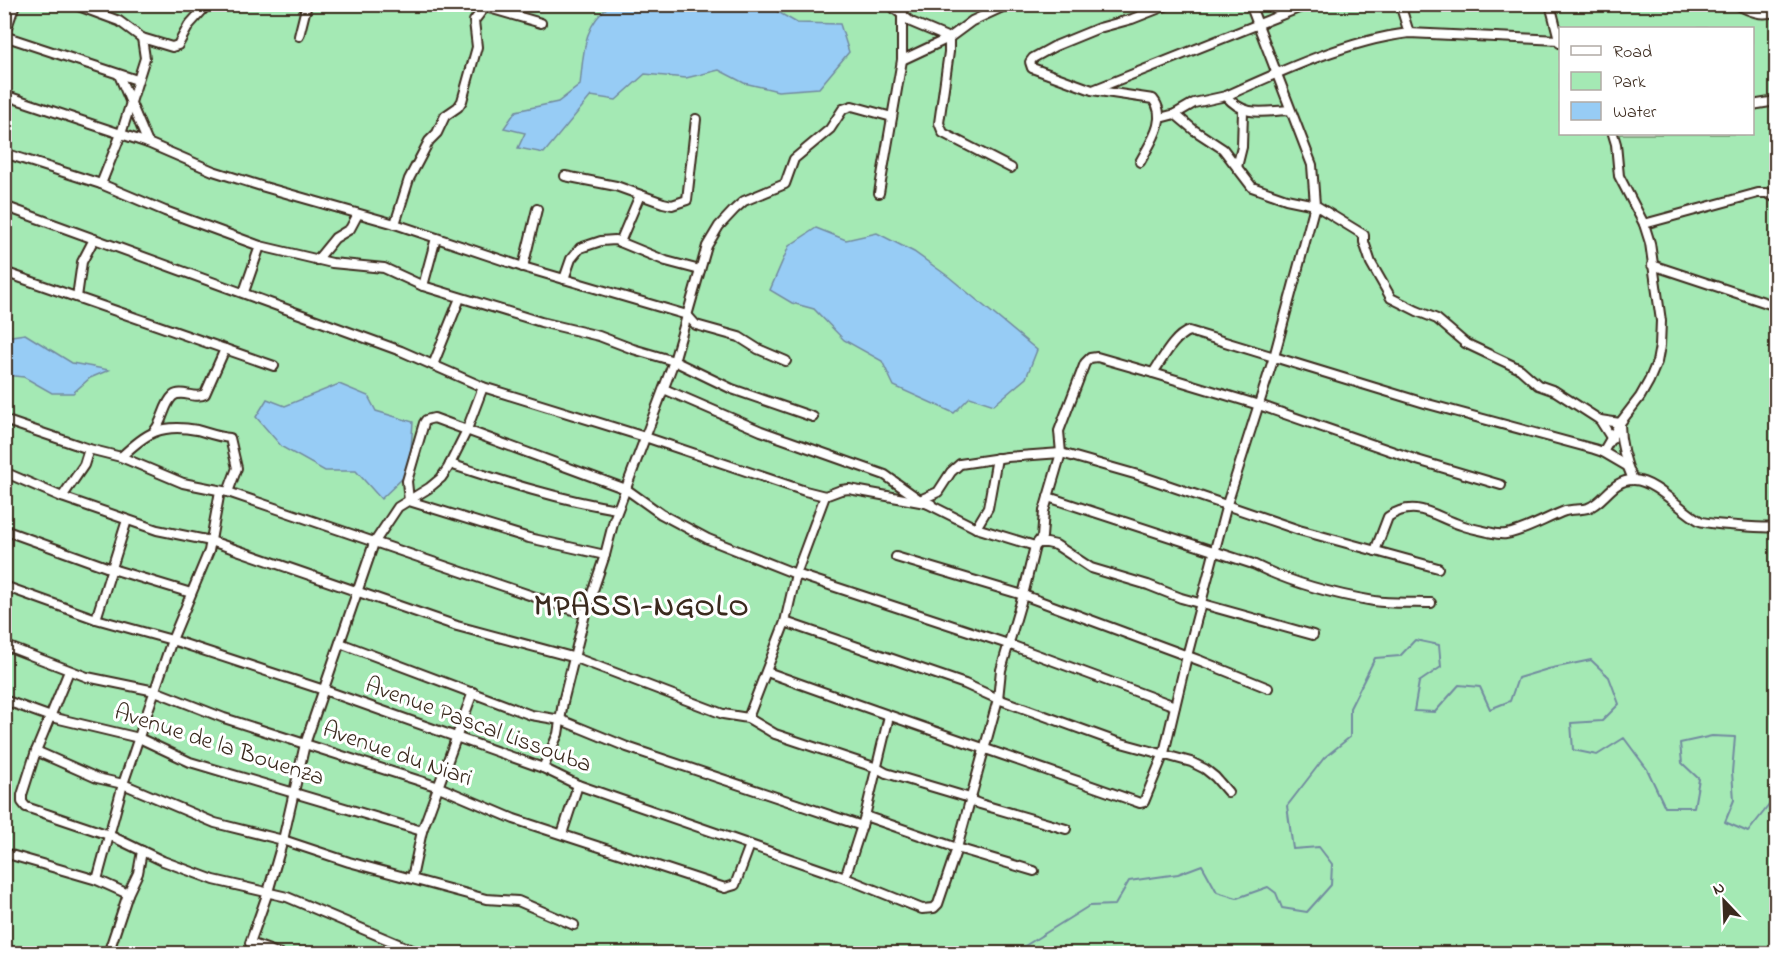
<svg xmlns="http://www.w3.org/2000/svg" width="1781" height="958" font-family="'Indie Flower',sans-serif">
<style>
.green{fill:#a4e9b4;stroke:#708a69;stroke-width:1.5;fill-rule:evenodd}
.water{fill:#97ccf5;stroke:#728b9f;stroke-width:1.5}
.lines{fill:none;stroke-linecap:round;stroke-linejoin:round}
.stream{stroke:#728b9f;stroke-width:2}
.minor-casing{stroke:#3b2a1e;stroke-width:12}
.minor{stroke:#fff;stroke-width:8}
.labels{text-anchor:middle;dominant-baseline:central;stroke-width:6;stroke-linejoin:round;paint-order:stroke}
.street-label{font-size:24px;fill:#3b2a1e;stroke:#fff}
.district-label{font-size:30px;font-weight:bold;letter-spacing:1.5px;fill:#3b2a1e;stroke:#fff}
</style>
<rect width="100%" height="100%" fill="#fff"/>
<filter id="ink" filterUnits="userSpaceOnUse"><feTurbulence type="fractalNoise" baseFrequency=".0167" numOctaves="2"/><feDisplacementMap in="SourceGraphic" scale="12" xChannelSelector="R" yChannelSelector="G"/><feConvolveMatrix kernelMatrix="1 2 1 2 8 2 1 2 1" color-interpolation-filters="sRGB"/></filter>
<g filter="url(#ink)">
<path class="green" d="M5 5H1776V953H5ZM1560 28H1752V134H1560Z"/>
<g class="water">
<path d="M610 5H766L797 23 840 24 849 52 819 88 778 91 744 83 719 70 686 78 645 74 616 100 591 96 544 153 518 148 525 133 504 128 516 111 558 102 580 85C584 52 582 27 610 5Z"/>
<polygon points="816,228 846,240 877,233 914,252 949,277 1037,350 1026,378 994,405 970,397 954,413 894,386 882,361 844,340 814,309 792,303 770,290 789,246"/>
<polygon points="25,334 72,363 109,370 90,378 73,393 52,393 24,377 5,375 5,337"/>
<polygon points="339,384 368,396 376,411 413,422 411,449 406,475 381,499 356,471 325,471 282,447 256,417 267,399 285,406"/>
</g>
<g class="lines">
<polyline class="stream" points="1012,954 1089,906 1115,905 1129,881 1178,874 1202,865 1217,892 1237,898 1268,887 1276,893 1282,908 1307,912 1331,885 1332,864 1319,847 1293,849 1287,806 1324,758 1350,737 1350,708 1375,658 1400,656 1415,640 1439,645 1441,667 1419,682 1414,711 1435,712 1459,685 1480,687 1490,709 1510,701 1518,678 1548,669 1591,660 1609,677 1619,704 1602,721 1571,723 1573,750 1597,755 1624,738 1647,769 1665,807 1694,807 1699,779 1682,763 1680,743 1712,736 1735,737 1732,772 1734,800 1725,822 1748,832 1773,800 1776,799"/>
<g class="minor-casing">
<g id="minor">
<polyline points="73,4 119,21 142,38 172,47 178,45 189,25 208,4"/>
<polyline points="475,4 541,23"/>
<polyline points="889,4 911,22 949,38 949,52 939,123 943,133 1011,168"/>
<polyline points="1400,4 1409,33"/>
<polyline points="1550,4 1560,43"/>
<path d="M1736 4C1749 11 1762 17 1776 11"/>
<polyline points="4,36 137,80"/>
<polyline points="4,36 15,4"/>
<polyline points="299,36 307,4"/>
<polyline points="902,60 949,38 972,21 1009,4"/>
<polyline points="119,75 148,143"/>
<polyline points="1093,90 1309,4"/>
<polyline points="4,95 148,143 213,171 261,186 395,224 523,267 687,315 696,325 739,337 758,349 786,361"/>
<path d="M1226 96C1281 71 1349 40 1409 33L1559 40"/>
<polyline points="1752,105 1776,101"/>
<polyline points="1175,114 1194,130 1223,149 1252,187 1286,199 1315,205 1364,235 1364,242 1371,263 1391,298 1417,311 1437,319 1465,343 1520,369 1538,385 1555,391 1600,420 1612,439"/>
<path d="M1160 118 1175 114 1194 103 1226 96C1245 118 1263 111 1290 110"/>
<polyline points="4,153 101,184 165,211 260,246 332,263 384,268 423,286 541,322 599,336 633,349 674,361 732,389 813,417"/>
<path d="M1140 162C1150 143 1169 119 1153 99L1092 90 1032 68 1030 62 1033 58 1055 46 1099 28 1132 19 1170 4"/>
<polyline points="1237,167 1242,147 1243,111"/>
<polyline points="565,176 616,186 663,203 672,205 687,200 696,119"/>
<polyline points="101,184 121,134 145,58 142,38"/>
<polyline points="879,193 902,60 902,15 905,4"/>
<polyline points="4,206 401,351 483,387 645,437 805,491 825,496 841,490 849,489 931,504"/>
<polyline points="395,224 409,179 429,141 437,133 445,116 458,107 462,101 477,47 474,21 487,4"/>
<polyline points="1644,224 1758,193 1767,193 1776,198"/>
<polyline points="620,242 640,195"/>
<polyline points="317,260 335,238 350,229 358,214"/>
<polyline points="1652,265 1776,306"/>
<polyline points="523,267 537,209"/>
<polyline points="4,272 274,366"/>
<polyline points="564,279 571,259 580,248 601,241 615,240 666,261 700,270"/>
<polyline points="423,286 436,238"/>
<polyline points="244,292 260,246"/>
<polyline points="77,297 82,262 94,239"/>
<polyline points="433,365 460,298"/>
<polyline points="1153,373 1259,405 1417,460 1501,485"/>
<polyline points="664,389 761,431 885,475 920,500 976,528 1035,546 1039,543 1047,543 1056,545 1091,568 1148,585 1181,598 1313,635"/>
<polyline points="4,420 89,449 121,457 183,483 228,492 585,614"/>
<polyline points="1600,420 1620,423"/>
<path d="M1620 424C1620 442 1626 464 1633 480"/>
<path d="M155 430C163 421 164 404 173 396 182 389 195 400 205 394L225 349"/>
<polyline points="1603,452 1620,423 1640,397 1649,381 1657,362 1660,346 1661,321 1650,243 1644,224 1619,176 1616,144 1613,134"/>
<path d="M121 457C146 433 161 423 197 430 208 433 218 437 230 438L237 468 228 492"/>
<path d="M450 464C505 482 560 500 617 509"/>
<polyline points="4,472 62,497 157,530 211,541 457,626 576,658 723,714 748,718 775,734 877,768 886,773 970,798 972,801 980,804 1066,829"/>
<polyline points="62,497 84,465 89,449"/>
<path d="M1048 497 1253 564C1291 583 1333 594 1374 601 1393 604 1412 602 1431 603"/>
<polyline points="920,500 938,492 951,472 960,464 1007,457 1061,453 1138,475 1299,530 1438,568"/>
<polyline points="409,501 407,481 424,423 426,420 434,418 626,489 661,514 708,539 796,574 1008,644 1175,706"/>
<polyline points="409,501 529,538 605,555"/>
<polyline points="976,528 988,508 997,458"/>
<polyline points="4,530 112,569 191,593"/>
<path d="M1375 551 1388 517C1416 498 1435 517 1461 525 1469 528 1479 530 1488 532 1493 533 1500 535 1506 534 1523 532 1548 517 1565 511 1573 509 1581 510 1588 508 1605 502 1612 479 1634 480 1656 481 1680 510 1700 521 1706 524 1769 529 1776 527"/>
<polyline points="896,557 1023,595 1201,661 1268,688"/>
<path d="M4 586 96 619 172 640 324 690 543 768 578 785 845 878 922 909 934 908 938 904 957 848 998 699 1001 670 1023 595 1035 546 1042 537 1044 511 1061 453 1059 431 1085 363 1090 358 1097 357 1153 373C1162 360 1174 336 1189 331L1428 404 1594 449 1603 452 1627 466"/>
<polyline points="96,619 127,520"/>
<polyline points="785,622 796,574 825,496"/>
<polyline points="340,643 531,715 561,720 627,747 862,826"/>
<polyline points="4,645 87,677 155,691 224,718 439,787 514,819 725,888 735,885 750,845"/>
<polyline points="69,671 36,751 22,795 22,802 26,807 109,835 163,861 214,880 287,897 417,952"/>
<path d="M767 672C891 717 1016 759 1140 803L1144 802 1164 753 1187 656 1227 504 1274 357 1315 205 1312 165 1250 4"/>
<polyline points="4,700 51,717 139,738 190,762 422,831"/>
<polyline points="748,718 785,622 965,684 998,699 1114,741 1191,762 1205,769 1215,777 1228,792"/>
<polyline points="36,751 97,778 123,784 215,823 283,840 349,862 486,899 518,901 574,925"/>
<polyline points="543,768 558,734 563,702 585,614 605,555 614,520 674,361 707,246 719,226 735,209 744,201 785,184 794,159 830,129 843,109 852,106 892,117"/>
<polyline points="865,816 957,848 1034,871"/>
<polyline points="562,834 578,785"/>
<polyline points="4,853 97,880 128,894"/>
<polyline points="412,878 422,831 473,692"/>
<polyline points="845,878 865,816 889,716"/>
<polyline points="97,880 123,784 172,640 209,551 220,491"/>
<polyline points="108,954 128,894 138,873 142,851"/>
<polyline points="280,954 250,943 268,892 283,840 305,744 374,543 398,507 429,488 441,478 448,468 466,432 483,387"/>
</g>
</g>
<use href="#minor" class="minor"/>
</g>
</g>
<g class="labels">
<g class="street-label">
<text transform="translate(478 726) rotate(20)">Avenue Pascal Lissouba</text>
<text transform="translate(219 746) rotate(18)">Avenue de la Bouenza</text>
<text transform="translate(397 755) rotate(19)">Avenue du Niari</text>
</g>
<g class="district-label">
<text x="642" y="608">MPASSI-NGOLO</text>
</g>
</g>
<rect width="1781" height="958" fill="none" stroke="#fff" stroke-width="24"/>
<rect x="12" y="12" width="1757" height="934" fill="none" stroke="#3b2a1e" stroke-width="2" filter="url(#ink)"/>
<rect x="1559" y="27" width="195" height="108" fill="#ffffff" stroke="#b1aaa5" stroke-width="1.5"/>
<rect x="1571" y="46" width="30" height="9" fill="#ffffff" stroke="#b1aaa5" stroke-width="1.5"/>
<text x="1613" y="57" font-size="18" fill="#3b2a1e">Road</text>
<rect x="1571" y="72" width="30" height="18" fill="#a4e9b4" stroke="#b1aaa5" stroke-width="1.5"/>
<text x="1613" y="87" font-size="18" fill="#3b2a1e">Park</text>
<rect x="1571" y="102" width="30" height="18" fill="#97ccf5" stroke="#b1aaa5" stroke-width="1.5"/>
<text x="1613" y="117" font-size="18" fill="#3b2a1e">Water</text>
<g transform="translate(1724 901) rotate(337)" stroke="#ffffff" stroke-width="4.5" paint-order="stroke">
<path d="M0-4.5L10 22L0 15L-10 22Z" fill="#3b2a1e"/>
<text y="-9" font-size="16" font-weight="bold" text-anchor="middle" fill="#3b2a1e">N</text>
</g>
</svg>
